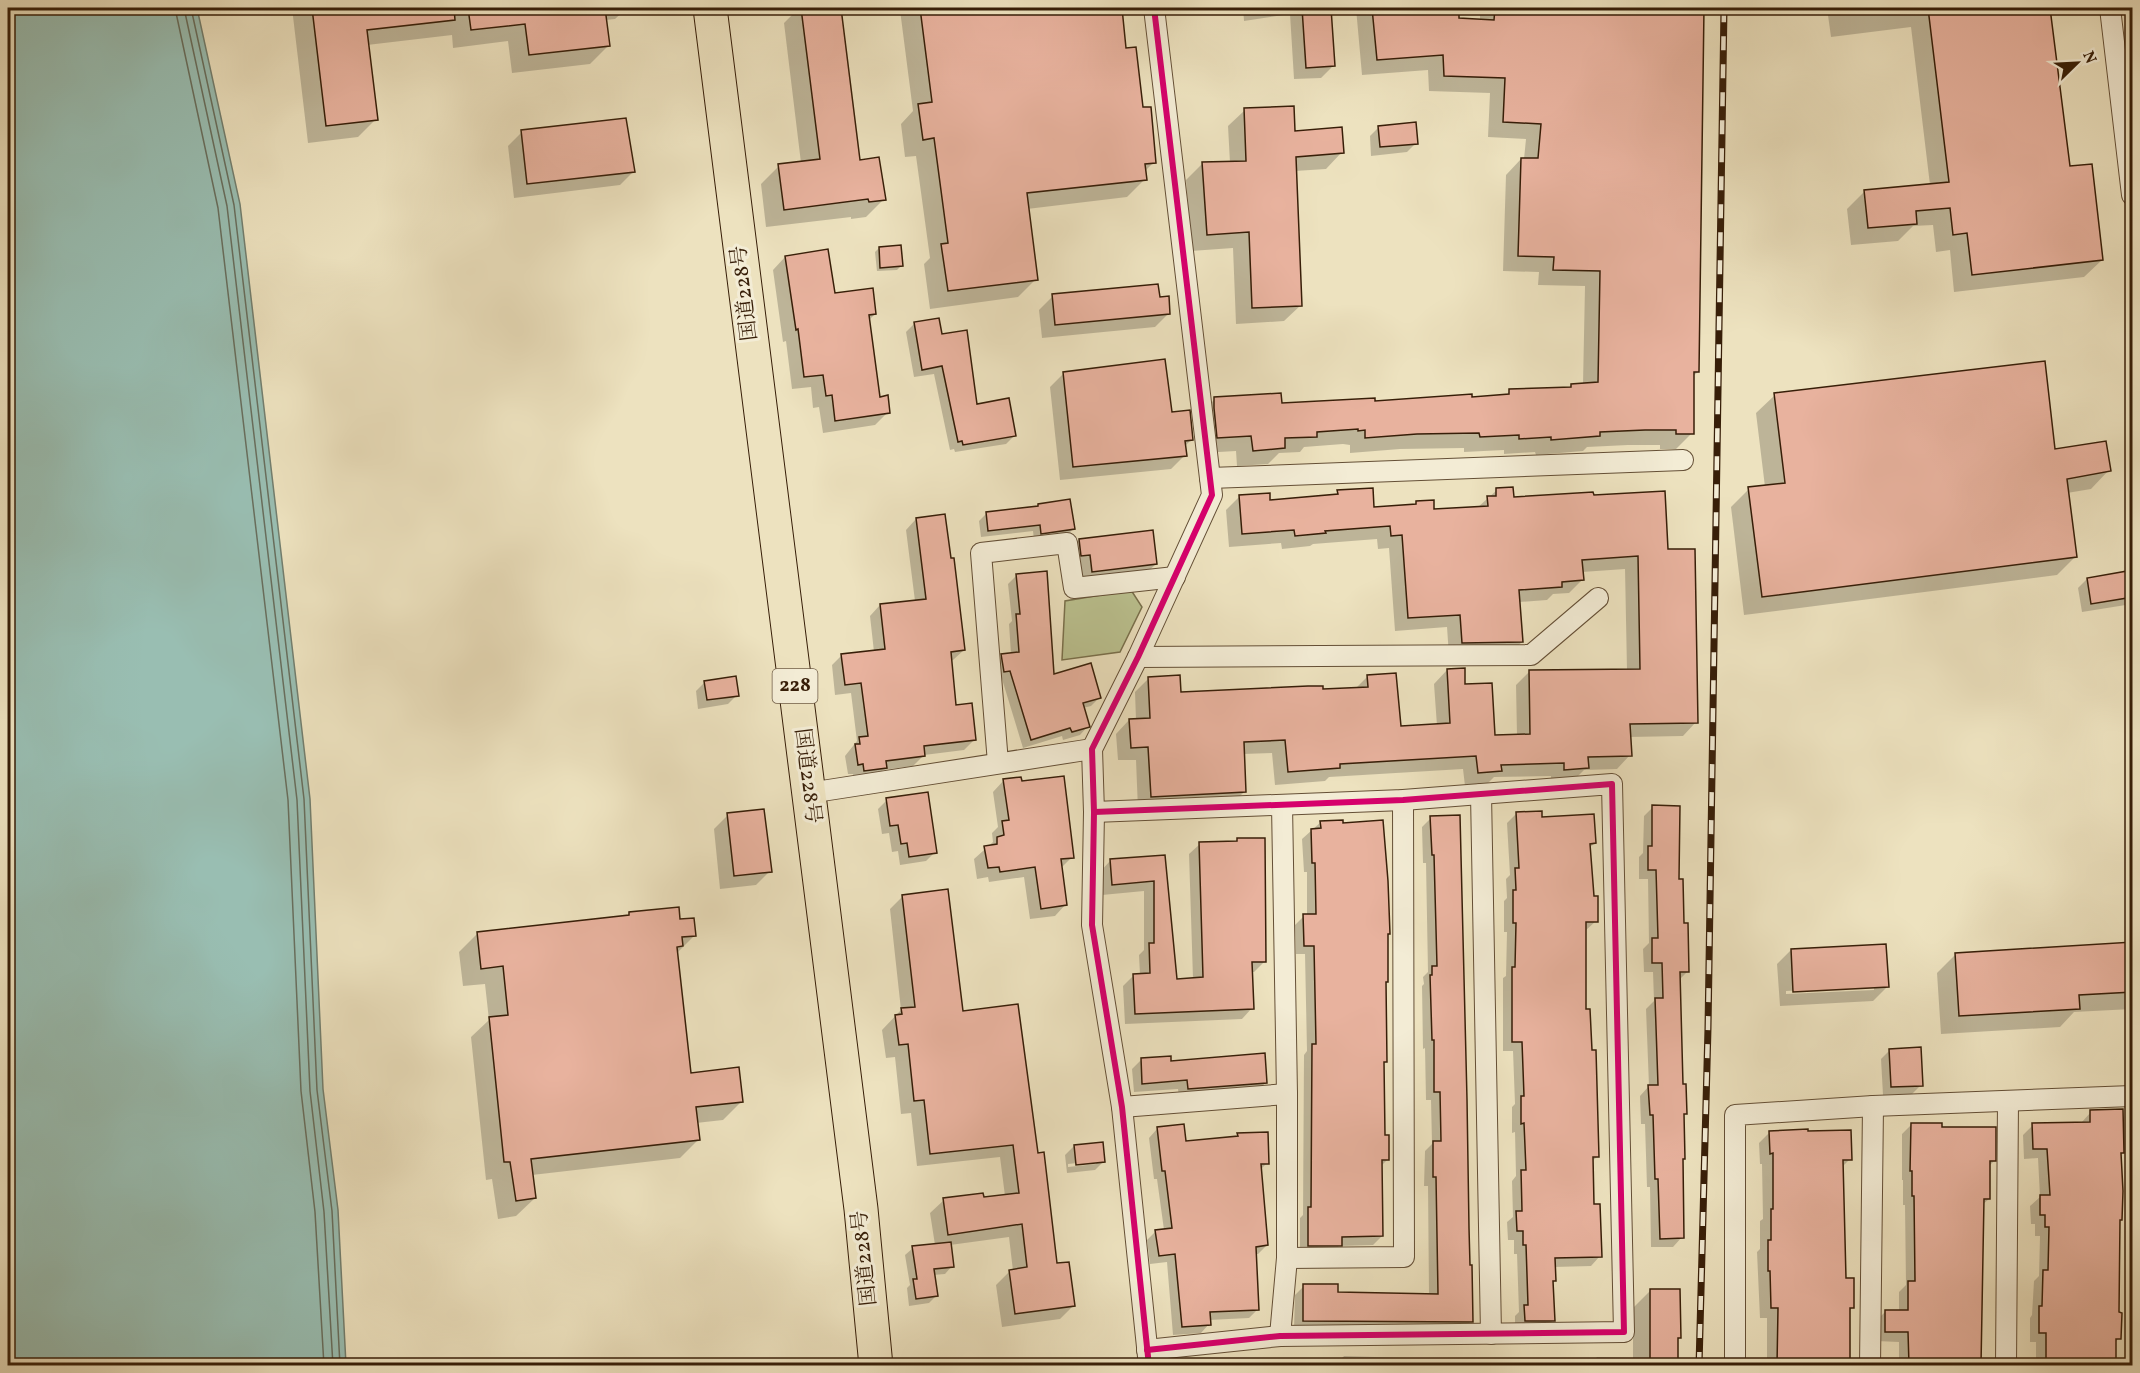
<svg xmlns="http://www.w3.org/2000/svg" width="2140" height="1373" font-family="Vollkorn,'Noto Serif JP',serif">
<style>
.green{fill:#bbc290;stroke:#79704c;stroke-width:1.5}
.water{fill:#99beb2;stroke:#727e6e;stroke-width:1.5}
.shadow{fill:#0003;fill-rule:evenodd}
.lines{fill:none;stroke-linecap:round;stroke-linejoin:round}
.shore{stroke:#686e5d;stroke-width:1.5}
.building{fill:#e8b29e;stroke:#371e08;stroke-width:1.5}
.street-casing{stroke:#644f36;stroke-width:22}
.highway-casing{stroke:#371e08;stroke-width:35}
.street{stroke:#f3ecd5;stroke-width:20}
.highway{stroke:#ede2bf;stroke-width:33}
.rail-casing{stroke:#371e08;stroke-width:7}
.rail{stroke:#f3ecd5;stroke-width:4.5;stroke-dasharray:14;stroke-linecap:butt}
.cycleway-casing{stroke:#f3ecd5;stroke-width:10}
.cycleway{stroke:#d6006c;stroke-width:6}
.labels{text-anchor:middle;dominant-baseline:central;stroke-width:6;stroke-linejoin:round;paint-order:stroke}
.shield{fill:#f3ecd5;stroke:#6f5c46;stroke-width:1.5}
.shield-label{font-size:20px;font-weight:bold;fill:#371e08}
.street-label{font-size:21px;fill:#371e08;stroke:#f3ecd5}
</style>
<rect width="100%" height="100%" fill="#ede2bf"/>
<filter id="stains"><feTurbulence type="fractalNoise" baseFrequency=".00333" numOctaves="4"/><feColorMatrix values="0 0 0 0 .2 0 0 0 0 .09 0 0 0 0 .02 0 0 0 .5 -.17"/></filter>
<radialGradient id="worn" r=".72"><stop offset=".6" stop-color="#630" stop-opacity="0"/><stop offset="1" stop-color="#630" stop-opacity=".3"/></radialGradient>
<polygon class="green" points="1131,590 1142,607 1120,652 1062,660 1065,601"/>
<polygon class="water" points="8,8 197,8 240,204 310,799 323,1089 338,1210 346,1365 8,1365"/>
<g class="shadow">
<polygon points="292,8 627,8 615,19 605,20 608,46 590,64 512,73 508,41 453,48 452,35 367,45 376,119 358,137 308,143"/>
<polygon points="799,8 840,8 858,162 884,199 866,217 851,219 851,217 766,227 761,184 779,166 801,163 784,23"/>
<polygon points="902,8 1120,8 1125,50 1142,109 1154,162 1144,172 1145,179 1127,197 1027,209 1036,279 1018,297 930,309 924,264 930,258 916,156 905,157 901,124 913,111 900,10"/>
<polygon points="1243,8 1330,8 1333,66 1321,78 1294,79 1290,14 1244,21"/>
<polygon points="1356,8 1458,8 1458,20 1480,21 1480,8 1702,8 1698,372 1692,377 1692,433 1676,449 1660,449 1660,445 1628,445 1587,447 1583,451 1536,455 1535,452 1504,454 1504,450 1464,452 1464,448 1400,449 1350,453 1350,445 1343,444 1304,447 1300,452 1279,453 1268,464 1237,466 1236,451 1202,453 1199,415 1215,399 1281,404 1374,403 1504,396 1510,391 1568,389 1571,385 1583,384 1585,286 1538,285 1539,272 1503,271 1506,175 1521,159 1524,159 1526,139 1488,137 1490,93 1429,91 1428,70 1362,75"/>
<polygon points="1827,8 2049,8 2068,168 2102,260 2084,277 1954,292 1950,250 1936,252 1933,225 1913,226 1898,241 1851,245 1847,209 1865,191 1930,185 1911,27 1831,37"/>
<polygon points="1245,110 1293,133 1342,152 1326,169 1295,171 1301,305 1284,321 1236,324 1233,248 1191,251 1186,180 1202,164 1230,163 1228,126"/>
<polygon points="1379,127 1416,143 1407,152 1371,156 1370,136"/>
<polygon points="522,132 634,171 620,185 514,198 508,146"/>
<polygon points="879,248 901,266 897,270 877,271 875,252"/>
<polygon points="785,257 833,294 875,314 869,320 878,398 888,412 875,425 823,433 819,407 813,408 811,387 792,389 786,341 783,342 773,270"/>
<polygon points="1053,296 1169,313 1155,327 1042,338 1039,310"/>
<polygon points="938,319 941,335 976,405 1015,435 1006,444 955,452 954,449 950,450 934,374 914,377 906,332 914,324"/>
<polygon points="1064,373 1170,414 1192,439 1184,447 1185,455 1171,469 1060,480 1050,387"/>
<polygon points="1775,395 2054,450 2109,470 2091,489 2067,493 2075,557 2057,575 1744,615 1731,507 1749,489 1765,487 1756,413"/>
<polygon points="1497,490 1512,499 1666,551 1696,722 1683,736 1629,737 1630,755 1617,769 1584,770 1574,780 1551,783 1551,776 1494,777 1487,784 1465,786 1463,769 1329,777 1325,781 1275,785 1272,753 1243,754 1245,791 1231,805 1138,810 1136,760 1118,760 1116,734 1129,720 1136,720 1135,692 1148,679 1179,694 1355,689 1367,677 1399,728 1437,726 1434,684 1447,670 1464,686 1494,737 1517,736 1516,685 1529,672 1627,671 1625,569 1582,572 1582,580 1569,593 1553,594 1547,600 1519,602 1522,642 1508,655 1449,656 1447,627 1395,631 1389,548 1378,549 1377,539 1313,544 1310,546 1282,549 1281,543 1229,547 1226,510 1240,496 1269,502 1334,495 1338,492 1373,508 1414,505 1416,503 1433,511 1477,508"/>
<polygon points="1038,505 1073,529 1066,536 1034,540 1033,531 981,537 979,521 986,514 1036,508"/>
<polygon points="916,519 964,650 953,660 950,661 955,706 974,740 964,750 924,755 913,766 883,770 875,778 854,781 853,774 848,774 845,756 857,741 851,693 835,695 832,665 842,655 874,652 870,616 880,605 915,601 906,530"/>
<polygon points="1079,540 1156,564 1142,577 1078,585 1065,554"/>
<polygon points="2132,571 2132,604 2082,612 2078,588 2087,579"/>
<polygon points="1017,575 1053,676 1099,698 1091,706 1083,708 1088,726 1080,735 1063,740 1062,736 1023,748 1002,679 996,680 994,664 1002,655 1011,654 1009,624 1012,621 1008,584"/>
<polygon points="705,682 737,695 728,704 698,709 696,691"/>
<polygon points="1004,780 1072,857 1061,868 1066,904 1055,916 1030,919 1024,877 989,882 988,877 977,879 974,859 993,842 992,833 998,827 993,792"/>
<polygon points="887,800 935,852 926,861 900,865 898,851 892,852 889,833 882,834 878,809"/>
<polygon points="1653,807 1677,880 1688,971 1679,980 1682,1085 1686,1113 1682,1116 1684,1158 1682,1160 1682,1237 1673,1247 1651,1247 1650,1187 1647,1187 1645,1124 1641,1124 1640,1096 1649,1086 1646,1009 1654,1001 1653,972 1644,972 1643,949 1649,943 1648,879 1639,879 1639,857 1643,853 1644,816"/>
<polygon points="1517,813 1541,819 1595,843 1589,848 1596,921 1585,931 1584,1011 1597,1157 1591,1162 1593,1205 1600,1256 1591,1266 1554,1267 1554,1280 1551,1283 1553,1320 1544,1330 1515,1330 1515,1316 1519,1312 1517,1254 1514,1254 1514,1240 1508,1240 1507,1222 1513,1217 1512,1181 1516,1176 1515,1132 1512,1133 1512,1107 1515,1104 1513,1051 1503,1051 1503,978 1506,976 1507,932 1504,932 1504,901 1507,898 1506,879 1510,875 1507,823"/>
<polygon points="728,815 770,871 756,885 720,889 714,829"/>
<polygon points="1431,818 1467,1228 1471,1321 1462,1330 1294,1329 1295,1295 1304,1286 1336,1293 1429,1295 1428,1186 1424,1186 1425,1151 1432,1144 1431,1100 1426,1100 1425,1048 1423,1049 1422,986 1424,984 1423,977 1428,972 1426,863 1423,863 1422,827"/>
<polygon points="1321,822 1389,934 1386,936 1385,983 1385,1062 1383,1064 1383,1137 1388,1159 1381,1166 1382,1236 1373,1245 1339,1246 1331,1254 1300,1254 1300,1218 1303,1215 1304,1055 1307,1051 1305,954 1296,954 1295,925 1304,916 1307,916 1307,872 1304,872 1302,839"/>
<polygon points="1238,839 1264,962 1254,972 1251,972 1252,1008 1242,1019 1125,1024 1123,986 1134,975 1140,975 1139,955 1144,950 1144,891 1102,895 1100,872 1110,861 1164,856 1176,980 1193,979 1189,854 1200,844 1235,842"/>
<polygon points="903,896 962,1013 1037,1155 1055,1265 1073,1306 1060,1319 1002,1327 996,1285 1010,1271 1013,1271 1009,1237 950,1245 952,1266 945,1274 933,1275 937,1295 929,1303 909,1306 907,1288 910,1285 905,1255 913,1248 935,1245 930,1213 944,1200 1005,1196 1000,1157 917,1166 911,1113 901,1114 895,1057 886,1058 882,1030 901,1010 890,909"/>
<polygon points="630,914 679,921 695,935 676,954 690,1074 742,1101 723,1120 696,1123 698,1140 680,1158 532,1175 535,1198 516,1216 498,1219 492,1179 486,1180 471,1037 489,1020 485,984 463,986 459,952 477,934 627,917"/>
<polygon points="2132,944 2132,1009 2074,1012 2060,1027 1941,1034 1937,973 1955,955"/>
<path d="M1791 950 1887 987 1873 1001 1780 1006 1777 964ZM1874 987V990L1786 994V991Z"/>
<polygon points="1890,1050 1921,1085 1912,1094 1883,1095 1881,1059"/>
<polygon points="1141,1060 1169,1062 1266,1082 1257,1092 1179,1098 1178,1089 1134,1092 1132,1069"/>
<polygon points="2091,1112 2122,1152 2119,1155 2117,1314 2119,1338 2114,1344 2113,1366 2036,1366 2036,1342 2030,1342 2030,1318 2032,1315 2034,1281 2039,1276 2040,1236 2035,1236 2035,1224 2031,1224 2030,1206 2040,1197 2038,1158 2024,1159 2023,1135 2033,1125 2081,1123"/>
<polygon points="1912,1124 1941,1128 1994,1161 1989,1166 1989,1199 1982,1205 1979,1366 1899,1366 1899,1342 1876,1341 1876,1321 1886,1311 1899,1312 1899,1292 1906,1285 1905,1205 1903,1205 1903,1180 1902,1180 1902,1134"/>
<polygon points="1157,1129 1184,1142 1235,1138 1238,1135 1267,1163 1260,1170 1267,1245 1258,1254 1255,1254 1258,1309 1249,1318 1209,1320 1209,1324 1201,1333 1173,1335 1167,1262 1150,1264 1147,1240 1156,1231 1164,1230 1157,1179 1154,1179 1149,1138"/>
<polygon points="1770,1132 1850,1159 1842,1167 1845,1280 1853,1307 1849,1311 1849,1366 1767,1366 1767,1318 1760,1318 1757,1252 1760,1249 1760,1221 1763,1219 1762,1164 1760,1164 1759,1143"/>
<path d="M1074 1146 1104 1161 1095 1170 1067 1173 1065 1155ZM1096 1161V1164L1068 1167V1164Z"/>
<polygon points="1650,1291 1679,1338 1676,1341 1676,1366 1588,1366 1597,1357 1633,1358 1633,1308"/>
<polygon points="1344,1356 1407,1358 1407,1366 1335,1366"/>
<polygon points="1201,1360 1202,1366 1178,1366 1181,1363"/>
<polygon points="1509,1363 1509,1366 1482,1366 1483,1364"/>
</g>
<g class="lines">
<g class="shore">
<polyline points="175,8 218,208 288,800 301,1091 315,1212 324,1366"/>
<polyline points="184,8 227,206 297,800 310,1091 324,1212 333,1366"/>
<polyline points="191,8 234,205 304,799 317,1090 332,1211 340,1366"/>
</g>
</g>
<g class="building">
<polygon points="312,8 454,8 455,20 367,30 378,120 326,126"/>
<polygon points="468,8 605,8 610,46 529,55 525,24 471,30"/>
<polygon points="801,8 841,8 860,160 879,157 886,200 869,202 868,199 784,210 778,164 820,159"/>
<polygon points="920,8 1122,8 1126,48 1136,47 1143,107 1151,107 1156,163 1145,164 1147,180 1027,193 1038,280 948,291 941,244 948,243 934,138 923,140 918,104 932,102"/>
<polygon points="1302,8 1331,8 1335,66 1306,68"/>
<polygon points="1372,8 1459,8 1459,18 1494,20 1495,8 1704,8 1699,372 1694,372 1694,434 1676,434 1676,430 1645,430 1600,432 1600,436 1551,440 1551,437 1519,439 1519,435 1480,437 1479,433 1417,434 1365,438 1365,430 1358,431 1358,429 1317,432 1317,437 1285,438 1285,448 1253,451 1251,436 1217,438 1214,408 1214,397 1281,393 1282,403 1375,398 1375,401 1472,394 1472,397 1509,394 1509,389 1571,387 1571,384 1598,382 1600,271 1553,270 1554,257 1518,256 1521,158 1538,158 1541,124 1503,122 1505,78 1444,76 1443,55 1377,60"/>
<polygon points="1928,8 2050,8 2070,166 2092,164 2103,260 1972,275 1967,233 1953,235 1950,208 1916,211 1917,224 1868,228 1864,190 1949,182"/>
<polygon points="1294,106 1295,131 1342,127 1344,153 1296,157 1302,306 1252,308 1249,232 1207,235 1202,162 1246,161 1244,108"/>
<polygon points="626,118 635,172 527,184 521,130"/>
<polygon points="1416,122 1418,144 1380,147 1378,126"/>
<polygon points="901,245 903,266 880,268 879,247"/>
<polygon points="828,249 835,293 873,288 876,314 869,315 880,397 888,395 890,413 835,421 832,395 826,396 823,375 804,377 798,329 796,330 785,256"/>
<polygon points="1158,284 1160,297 1169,296 1170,314 1055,325 1052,294"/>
<polygon points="939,318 942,334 967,330 977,404 1009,398 1016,436 963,445 962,441 958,442 942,366 922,370 914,322"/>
<polygon points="1165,359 1172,412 1190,410 1193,440 1185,441 1187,456 1073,467 1063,372"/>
<polygon points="2045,361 2055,449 2106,441 2111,471 2067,479 2077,557 1762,597 1748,487 1785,483 1774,393"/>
<polygon points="1513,487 1514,497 1593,492 1594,495 1665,491 1668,549 1695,549 1698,723 1630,724 1632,756 1588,757 1589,768 1564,770 1564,763 1501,765 1502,771 1478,773 1476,756 1340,764 1340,768 1288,772 1285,740 1244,742 1246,792 1151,797 1148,747 1131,748 1129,719 1150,718 1148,677 1180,675 1181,692 1308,686 1323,686 1323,689 1368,687 1367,675 1396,673 1401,726 1450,723 1447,669 1465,668 1465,684 1492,683 1495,735 1530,734 1529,670 1640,669 1638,556 1582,560 1584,580 1562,582 1562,587 1519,590 1523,642 1462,643 1460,615 1408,618 1402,535 1391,536 1390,526 1325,531 1326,533 1295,536 1294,530 1242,534 1239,495 1270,493 1270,500 1338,494 1337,490 1373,488 1374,507 1416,504 1416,501 1434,500 1434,509 1488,506 1487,496 1496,496 1496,488"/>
<polygon points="1070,499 1075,529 1041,534 1040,525 988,531 986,512 1038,506 1038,504"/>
<polygon points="945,514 951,558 954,558 965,650 951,652 956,705 972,703 976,740 924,746 925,756 886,761 887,768 864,771 863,764 858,765 855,744 860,744 859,737 868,736 861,683 845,685 841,654 885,649 880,604 926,599 916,518"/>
<polygon points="1153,530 1157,564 1092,572 1090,555 1081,556 1079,539"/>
<polygon points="2133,570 2133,597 2091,604 2087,578"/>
<polygon points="1047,571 1054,674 1091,663 1101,698 1083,703 1090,727 1072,732 1070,728 1031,740 1010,671 1004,672 1001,654 1019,652 1016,614 1020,614 1016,574"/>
<polygon points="736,676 739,696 707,700 704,681"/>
<polygon points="1064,776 1074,858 1061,859 1067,905 1041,909 1035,867 1000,872 999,867 988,868 984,846 997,844 997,837 1004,835 1002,821 1009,820 1003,779 1021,777 1022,781"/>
<polygon points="928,792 937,853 909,857 907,843 901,844 898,825 890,826 886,798"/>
<polygon points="1652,805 1680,806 1679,879 1683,879 1684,923 1688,923 1689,972 1680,972 1683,1084 1686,1084 1687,1114 1684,1114 1685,1159 1683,1159 1684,1238 1660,1239 1658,1179 1655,1179 1653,1115 1650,1115 1648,1085 1658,1085 1655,998 1663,998 1662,963 1652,963 1652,938 1658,938 1656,870 1648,870 1648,846 1652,846"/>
<polygon points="764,809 772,872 734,876 727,813"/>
<polygon points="1542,811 1542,817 1594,814 1596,843 1590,844 1594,896 1598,896 1598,922 1586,922 1586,1009 1590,1009 1592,1050 1596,1050 1599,1157 1593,1157 1594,1204 1600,1204 1602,1257 1555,1258 1556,1281 1553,1281 1555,1321 1525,1321 1524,1305 1528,1305 1526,1245 1523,1245 1523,1231 1517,1231 1516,1211 1522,1211 1521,1170 1526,1170 1524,1123 1521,1124 1521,1096 1524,1096 1522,1042 1512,1042 1512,967 1515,967 1516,923 1513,923 1513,890 1516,890 1515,868 1519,868 1516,812"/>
<polygon points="1460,815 1467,1099 1469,1228 1470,1265 1472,1265 1473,1322 1303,1321 1303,1284 1338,1284 1338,1292 1438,1294 1436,1177 1433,1177 1433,1141 1441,1141 1440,1092 1434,1092 1434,1040 1432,1040 1430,975 1432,975 1432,966 1437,966 1434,855 1432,855 1430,816"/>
<polygon points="1343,820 1343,823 1383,820 1388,881 1390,934 1388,934 1388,982 1386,982 1387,1062 1384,1062 1385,1135 1389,1135 1389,1160 1382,1160 1383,1236 1342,1237 1342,1246 1308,1246 1308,1207 1311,1207 1312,1044 1316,1044 1314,946 1304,946 1303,914 1316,914 1315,863 1312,863 1311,829 1321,828 1320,821"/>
<polygon points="1237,838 1265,838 1266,962 1252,962 1254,1009 1135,1014 1133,974 1150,973 1149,943 1154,943 1154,881 1112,885 1110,859 1165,855 1177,979 1203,977 1199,842 1237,841"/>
<polygon points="948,889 963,1011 1018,1004 1038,1153 1044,1152 1057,1263 1069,1262 1075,1306 1015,1314 1009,1270 1027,1267 1022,1224 948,1235 943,1198 983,1193 984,1197 1019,1193 1013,1145 930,1154 924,1100 914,1101 908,1044 899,1045 895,1015 902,1014 901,1008 915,1007 902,895"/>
<polygon points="679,907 680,919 694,918 696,936 682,937 683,946 677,947 691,1073 739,1067 743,1102 696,1107 700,1140 531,1159 536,1198 516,1201 510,1162 504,1162 489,1017 508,1015 503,966 481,969 477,932 629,915 629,912"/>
<polygon points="2133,942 2133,992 2079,995 2080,1009 1959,1016 1955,953"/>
<polygon points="1886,944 1889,987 1793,992 1791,949"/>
<polygon points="1921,1047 1923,1086 1891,1087 1889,1049"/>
<polygon points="1265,1053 1267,1083 1188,1089 1187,1080 1142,1084 1141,1058 1171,1056 1171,1061"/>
<polygon points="2123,1109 2124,1153 2121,1153 2123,1191 2122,1220 2120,1220 2119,1312 2122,1313 2121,1339 2116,1339 2116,1365 2046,1365 2046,1333 2039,1333 2039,1306 2042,1306 2043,1270 2048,1270 2049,1227 2045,1227 2045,1215 2040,1215 2040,1195 2050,1195 2047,1149 2033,1149 2032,1123 2090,1122 2090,1110"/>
<polygon points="1911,1123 1942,1123 1942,1127 1996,1127 1996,1161 1990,1161 1990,1199 1984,1199 1981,1365 1909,1365 1908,1332 1885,1332 1885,1310 1908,1310 1908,1281 1915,1281 1914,1196 1912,1196 1912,1171 1910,1171"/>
<polygon points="1184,1124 1186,1141 1238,1136 1237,1133 1268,1132 1269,1164 1261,1164 1268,1245 1256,1247 1259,1310 1210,1312 1211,1325 1182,1327 1175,1254 1159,1256 1155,1230 1172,1228 1165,1171 1162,1171 1157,1127"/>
<polygon points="1808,1129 1808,1131 1851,1130 1852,1160 1843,1160 1846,1278 1854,1278 1854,1308 1850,1308 1850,1365 1777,1365 1778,1308 1771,1308 1770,1271 1768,1271 1768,1240 1771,1240 1771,1209 1773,1209 1773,1153 1770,1154 1769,1131"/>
<polygon points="1103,1142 1105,1162 1076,1165 1074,1145"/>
<polygon points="951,1242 954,1267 934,1269 938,1296 916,1299 913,1279 917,1279 912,1246"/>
<polygon points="1650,1289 1680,1289 1681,1338 1678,1338 1678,1365 1650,1365"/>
</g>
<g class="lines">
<g class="street-casing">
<g id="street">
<polyline points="2110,8 2132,195"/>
<polyline points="1210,478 1683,460"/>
<polyline points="1138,657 1531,655 1598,598"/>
<polyline points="998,763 981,553 1067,543 1074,588 1175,577"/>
<polyline points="809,793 1092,749"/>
<polyline points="1481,794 1491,1334"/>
<polyline points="1094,812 1403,800 1612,784 1624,1332 1280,1336 1147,1350"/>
<polyline points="1122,1107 1287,1094"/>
<polyline points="1287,1258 1404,1257 1403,800"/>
<polyline points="1280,1336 1287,1258 1287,1094 1282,805"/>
<polyline points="1149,1366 1122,1107 1092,925 1094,812 1092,749 1138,657 1212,495 1154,8"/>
<polyline points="1735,1366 1735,1115 1873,1106 2132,1096"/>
<polyline points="1870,1366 1873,1106"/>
<polyline points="2006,1366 2008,1101"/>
</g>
</g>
<g class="highway-casing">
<polyline id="highway" points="710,8 861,1209 876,1366"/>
</g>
<use href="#street" class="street"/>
<use href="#highway" class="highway"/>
<g class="rail-casing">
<polyline id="rail" points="1699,1366 1708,1028 1724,8"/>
</g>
<use href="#rail" class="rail"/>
<g class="cycleway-casing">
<g id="cycleway">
<polyline points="1094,812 1403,800 1612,784 1624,1332 1280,1336 1147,1350"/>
<polyline points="1149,1366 1122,1107 1092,925 1094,812 1092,749 1138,657 1212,495 1154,8"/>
</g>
</g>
<use href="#cycleway" class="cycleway"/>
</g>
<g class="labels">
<rect class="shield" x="772.5" y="669" width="45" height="34" rx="4.5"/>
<g class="shield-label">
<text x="795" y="686">228</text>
</g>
<g class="street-label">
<text transform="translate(745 293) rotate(-97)">国道228号</text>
<text transform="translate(807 776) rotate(83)">国道228号</text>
<text transform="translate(865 1258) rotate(-96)">国道228号</text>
</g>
</g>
<rect width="2140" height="1373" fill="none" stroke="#ede2bf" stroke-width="30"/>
<rect x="9" y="9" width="2122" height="1355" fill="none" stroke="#371e08" stroke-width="3"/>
<rect x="15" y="15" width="2110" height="1343" fill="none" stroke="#371e08" stroke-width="1.5"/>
<g transform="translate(2077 63) rotate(66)" stroke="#f3ecd5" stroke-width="4.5" paint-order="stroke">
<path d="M0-4.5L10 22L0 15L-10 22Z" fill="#371e08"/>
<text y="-9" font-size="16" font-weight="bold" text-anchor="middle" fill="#371e08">N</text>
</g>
<rect width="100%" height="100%" filter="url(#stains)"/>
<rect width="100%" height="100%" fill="url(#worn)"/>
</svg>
